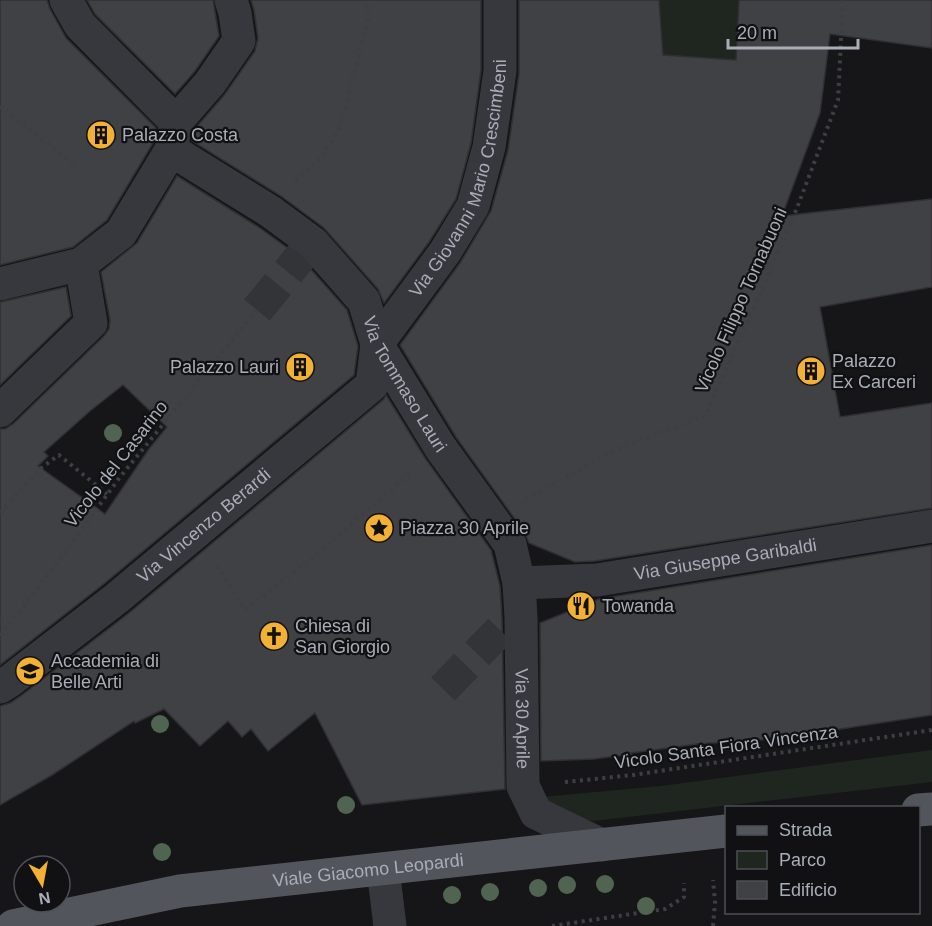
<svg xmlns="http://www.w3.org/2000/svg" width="932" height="926" font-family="Arial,sans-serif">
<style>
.green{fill:#1e261f}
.building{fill:#404145;stroke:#303034;stroke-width:1.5;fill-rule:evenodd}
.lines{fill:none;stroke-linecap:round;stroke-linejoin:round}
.minor-tunnel{stroke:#333438;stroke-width:33;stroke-dasharray:33 16;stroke-linecap:butt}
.path{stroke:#3d3f44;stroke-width:4;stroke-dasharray:3 4.5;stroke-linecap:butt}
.minor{stroke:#37383d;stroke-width:33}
.major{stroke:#53555c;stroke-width:33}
.tree{fill:#506452}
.labels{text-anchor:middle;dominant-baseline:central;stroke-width:4.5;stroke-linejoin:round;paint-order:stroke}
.poi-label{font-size:18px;fill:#a8adb8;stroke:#111113;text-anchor:start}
.street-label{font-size:18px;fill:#a8adb8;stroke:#111113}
</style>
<rect width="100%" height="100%" fill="#161618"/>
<g class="green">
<polygon points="658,0 739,0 736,60 603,101"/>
<polygon points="932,750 932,782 593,821 563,815 541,797 661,786"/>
</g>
<g class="building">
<polygon points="0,0 47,0 50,9 66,38 156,128 153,143 107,220 73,247 0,265"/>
<polygon points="87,0 213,0 219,36 195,71 175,94 95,14"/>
<polygon points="251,0 481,0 481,70 471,143 456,199 429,242 384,303 378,289 324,228 281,196 192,141 194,130 225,94 255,51 258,38 254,10"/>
<polygon points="519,0 659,0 663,55 736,60 739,0 932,0 932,48 830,34 820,113 782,216 932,199 932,287 820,307 840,417 932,403 932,508 595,561 575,562 529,543 525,533 456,437 400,345 460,263 491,211 508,150 519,74"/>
<path d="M177 176 260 228 300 257 347 310 358 346 354 375 105 583 0 665V429H5L13 424 104 336 109 329 110 320 101 272 137 243ZM123 385 167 427 149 449 105 514 38 466 48 456 44 452 90 411Z"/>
<polygon points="66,287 71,316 0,385 0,302"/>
<polygon points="386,395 425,458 491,550 500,586 502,619 505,789 362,805 315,713 268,751 251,729 242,737 228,721 200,746 164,709 135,723 134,721 52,775 0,805 0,706 10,703 22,695 129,613 384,399"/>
<polygon points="932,545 932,715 775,739 697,744 631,753 632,754 594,759 541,761 540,623 599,599"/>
</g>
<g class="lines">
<g class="minor-tunnel">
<polyline points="257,310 302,255"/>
<polyline points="443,689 510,620"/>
</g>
<g class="path">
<polyline points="0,106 77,166"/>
<polyline points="295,181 321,158 340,127 369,16 366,0"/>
<polyline points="526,499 617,449 705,416 767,279 797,208 838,100 843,0"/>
<polyline points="0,513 41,468 59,455 107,494"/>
<polyline points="217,566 245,610 307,562 410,474"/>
<polyline points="0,636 61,558 120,477 257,310"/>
<polyline points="565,782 633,775 932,730"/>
<polyline points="552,926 665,909 684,897 684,883"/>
<polyline points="713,926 715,902 713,880"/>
</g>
<g class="minor">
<polyline points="66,0 80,25 176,122"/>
<path id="s1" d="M171 150 271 212 313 243 364 301 377 344 440 447 510 544 519 583 521 618 523 786 536 813 602 845"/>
<polyline points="0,284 81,264 121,233 171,150 176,122 210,83 239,41 235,13 231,0"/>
<polyline points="0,411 91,323 81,264"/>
<path id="s2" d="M519 583 597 580 932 526"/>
<path id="s3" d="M0 687 11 680 117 598 372 385 377 344 445 252 473 206 489 147 500 71V0"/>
<polyline points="383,869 390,926"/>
</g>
<g class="major">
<polyline points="918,810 932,809"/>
<path id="s4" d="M13 926 180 891 726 831"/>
</g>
</g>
<g class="tree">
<circle cx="113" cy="433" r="9"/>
<circle cx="160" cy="724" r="9"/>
<circle cx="346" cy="805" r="9"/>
<circle cx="162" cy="852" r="9"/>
<circle cx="605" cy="884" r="9"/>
<circle cx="567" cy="885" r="9"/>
<circle cx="538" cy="888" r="9"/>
<circle cx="490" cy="892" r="9"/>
<circle cx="452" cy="895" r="9"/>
<circle cx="646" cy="906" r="9"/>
</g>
<defs>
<g id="building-disc" transform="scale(1.5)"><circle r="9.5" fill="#f2b134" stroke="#111113"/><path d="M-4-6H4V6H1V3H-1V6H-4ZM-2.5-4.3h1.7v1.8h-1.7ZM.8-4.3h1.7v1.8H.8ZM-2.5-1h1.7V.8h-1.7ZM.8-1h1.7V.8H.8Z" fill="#111"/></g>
<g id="sight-disc" transform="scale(1.5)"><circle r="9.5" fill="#f2b134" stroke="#111113"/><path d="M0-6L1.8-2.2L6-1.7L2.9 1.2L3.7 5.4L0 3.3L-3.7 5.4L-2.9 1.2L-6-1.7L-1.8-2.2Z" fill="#111"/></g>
<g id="restaurant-disc" transform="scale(1.5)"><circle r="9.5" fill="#f2b134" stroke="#111113"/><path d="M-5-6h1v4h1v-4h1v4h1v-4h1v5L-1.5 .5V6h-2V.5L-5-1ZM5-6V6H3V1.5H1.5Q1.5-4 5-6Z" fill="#111"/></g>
<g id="church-disc" transform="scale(1.5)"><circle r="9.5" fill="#f2b134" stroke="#111113"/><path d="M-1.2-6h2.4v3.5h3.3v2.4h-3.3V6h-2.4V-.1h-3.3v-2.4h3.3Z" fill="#111"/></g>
<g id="university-disc" transform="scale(1.5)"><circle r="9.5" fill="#f2b134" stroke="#111113"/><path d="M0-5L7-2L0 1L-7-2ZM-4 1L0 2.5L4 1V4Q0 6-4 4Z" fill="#111"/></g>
</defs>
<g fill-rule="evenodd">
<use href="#building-disc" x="101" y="135"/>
<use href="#building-disc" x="300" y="367"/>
<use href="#building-disc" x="811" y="371"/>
<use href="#sight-disc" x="379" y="528"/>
<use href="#restaurant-disc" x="581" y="606"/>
<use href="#church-disc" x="274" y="636"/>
<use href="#university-disc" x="30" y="671"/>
</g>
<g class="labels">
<g class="poi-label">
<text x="122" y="135">Palazzo Costa</text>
<text x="832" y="361">Palazzo<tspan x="832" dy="21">Ex Carceri</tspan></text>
<text x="279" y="367" text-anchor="end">Palazzo Lauri</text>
<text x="400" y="528">Piazza 30 Aprile</text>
<text x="602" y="606">Towanda</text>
<text x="295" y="626">Chiesa di<tspan x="295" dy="21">San Giorgio</tspan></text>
<text x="51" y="661">Accademia di<tspan x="51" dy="21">Belle Arti</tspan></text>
</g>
<g class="street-label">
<text stroke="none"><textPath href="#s3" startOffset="710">Via Giovanni Mario Crescimbeni</textPath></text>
<text transform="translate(741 300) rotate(-66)">Vicolo Filippo Tornabuoni</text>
<text stroke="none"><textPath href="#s1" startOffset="340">Via Tommaso Lauri</textPath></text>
<text transform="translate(116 464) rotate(-52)">Vicolo del Casarino</text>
<text stroke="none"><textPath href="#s3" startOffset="260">Via Vincenzo Berardi</textPath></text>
<text stroke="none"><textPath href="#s2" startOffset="208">Via Giuseppe Garibaldi</textPath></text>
<text stroke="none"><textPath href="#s1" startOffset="708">Via 30 Aprile</textPath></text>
<text transform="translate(726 747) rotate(-8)">Vicolo Santa Fiora Vincenza</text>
<text stroke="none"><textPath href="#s4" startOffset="360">Viale Giacomo Leopardi</textPath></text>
</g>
</g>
<rect x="725" y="806" width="195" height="108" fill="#111113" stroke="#4d4f55" stroke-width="1.5"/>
<rect x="737" y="826" width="30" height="9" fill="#53555c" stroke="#4d4f55" stroke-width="1.5"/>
<text x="779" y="836" font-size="18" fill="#a8adb8">Strada</text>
<rect x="737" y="851" width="30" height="18" fill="#1e261f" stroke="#4d4f55" stroke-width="1.5"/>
<text x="779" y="866" font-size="18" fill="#a8adb8">Parco</text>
<rect x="737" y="881" width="30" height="18" fill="#404145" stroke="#4d4f55" stroke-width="1.5"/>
<text x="779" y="896" font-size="18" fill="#a8adb8">Edificio</text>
<g transform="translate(42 884) rotate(170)"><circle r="28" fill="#111113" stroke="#4d4f55" stroke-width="1.5"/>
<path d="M0-4.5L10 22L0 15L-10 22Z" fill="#f2b134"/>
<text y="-9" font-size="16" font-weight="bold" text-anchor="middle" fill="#a8adb8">N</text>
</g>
<path d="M728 39v9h130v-9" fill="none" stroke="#a8adb8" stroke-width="3"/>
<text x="737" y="39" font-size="18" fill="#a8adb8" stroke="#111113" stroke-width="4.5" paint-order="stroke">20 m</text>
</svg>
